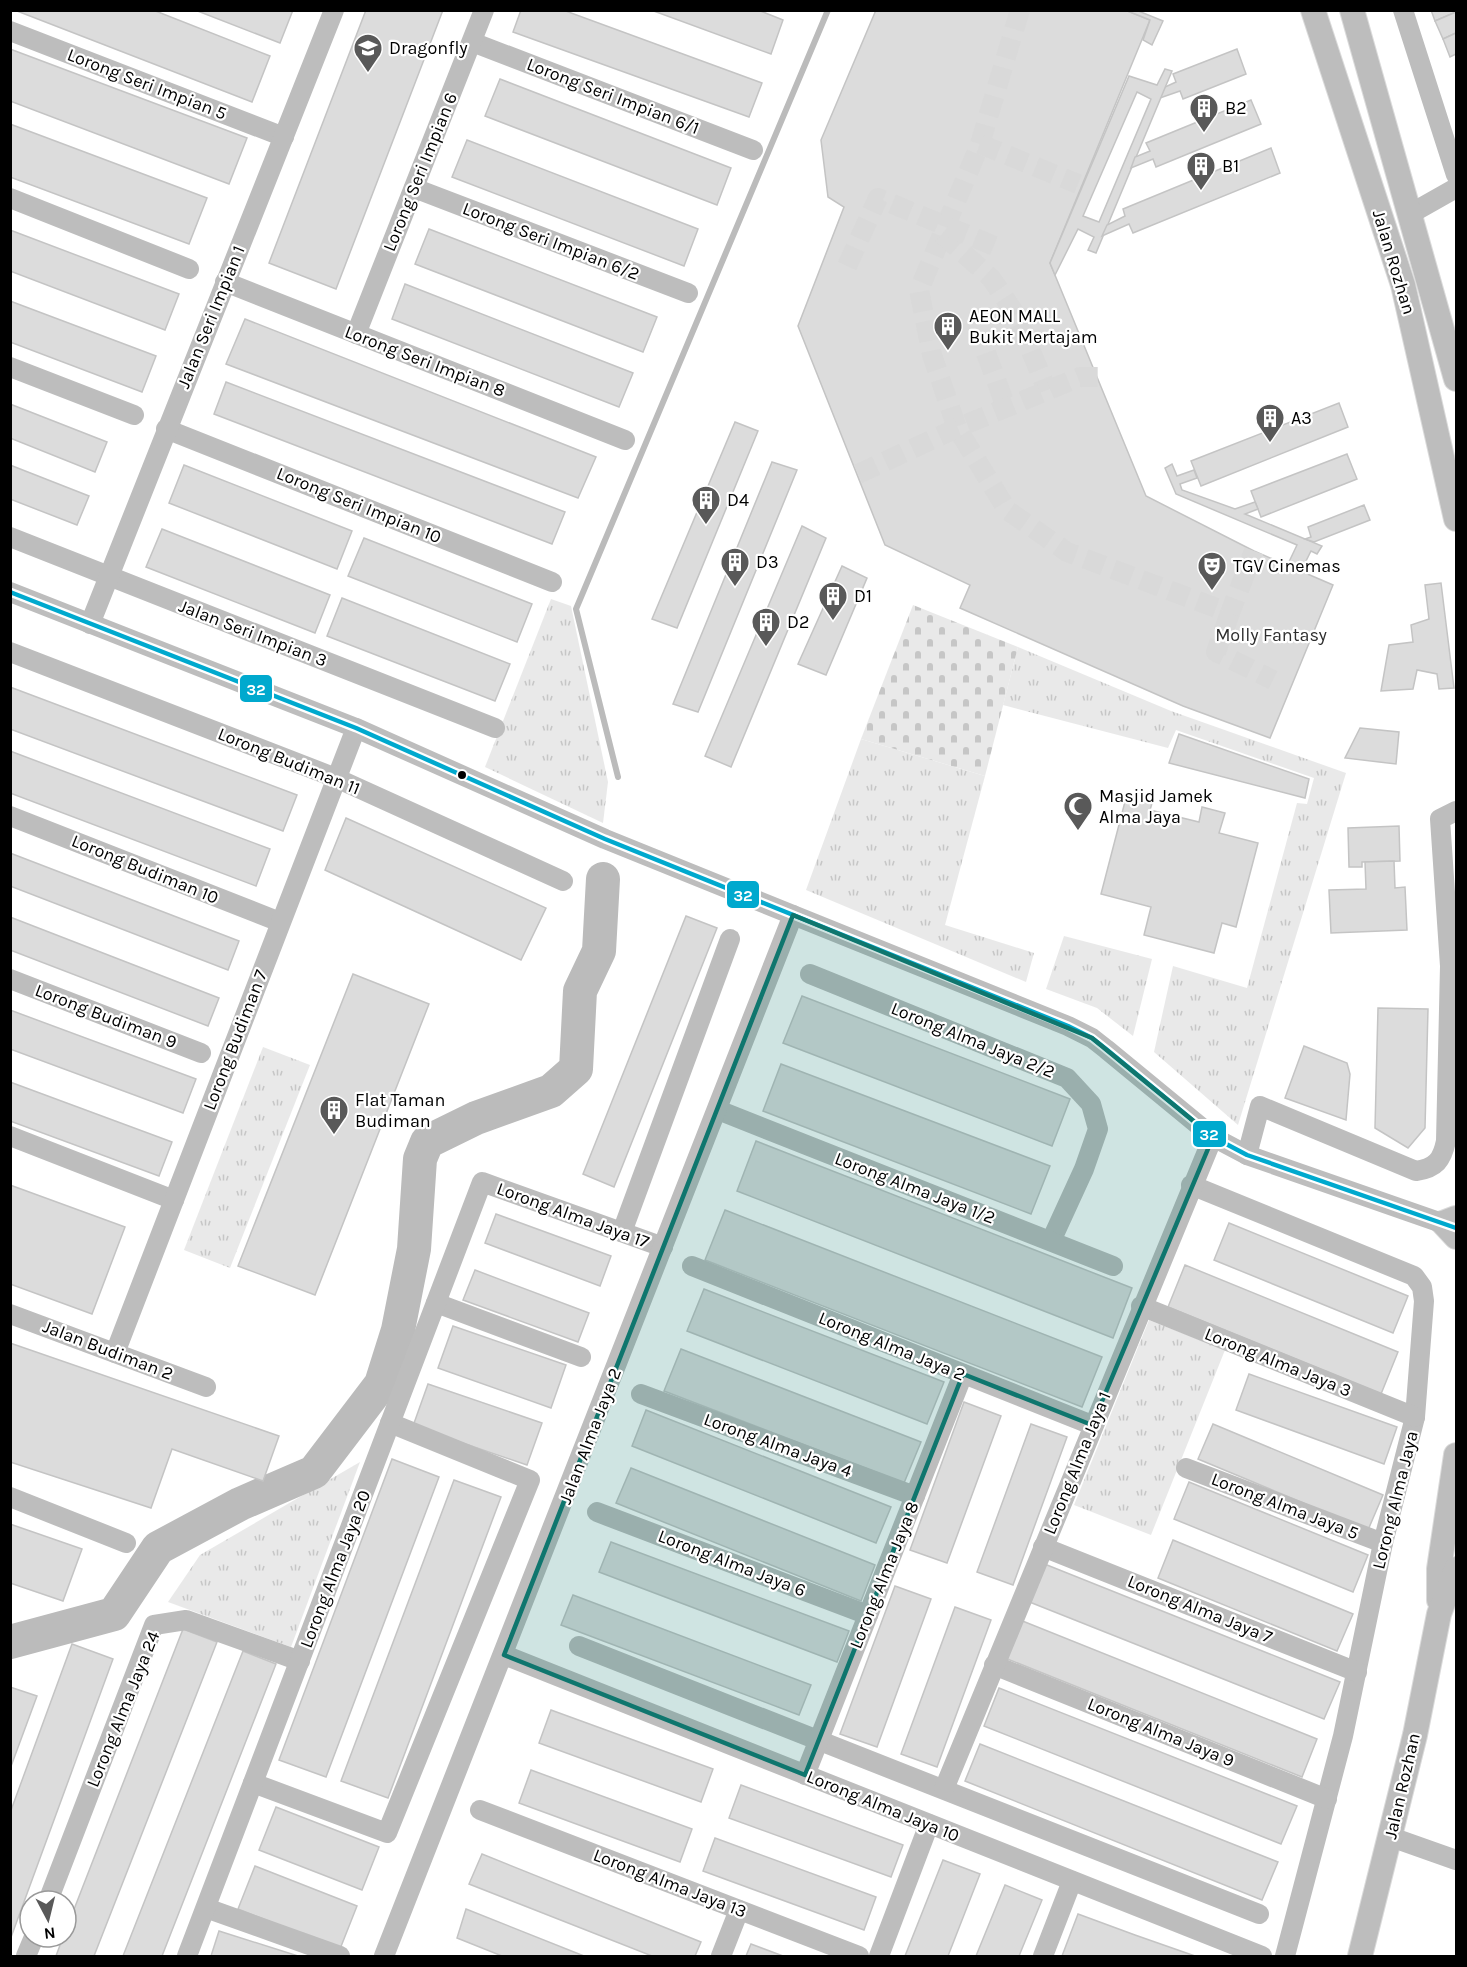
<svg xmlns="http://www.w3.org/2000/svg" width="1467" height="1967" font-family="Karla,sans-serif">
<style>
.grass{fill:url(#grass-tufts)}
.cemetery{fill:url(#cemetery-stones)}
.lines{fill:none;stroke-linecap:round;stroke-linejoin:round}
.stream{stroke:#bbb;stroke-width:6}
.river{stroke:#bbb;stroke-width:34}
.building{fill:#dcdcdc;stroke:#c4c4c4;stroke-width:1.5;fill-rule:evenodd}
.minor-tunnel{stroke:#d9d9d9;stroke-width:20;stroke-dasharray:20 10;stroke-linecap:butt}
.major-casing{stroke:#dbdbdb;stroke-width:26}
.minor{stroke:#bdbdbd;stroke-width:20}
.major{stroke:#bdbdbd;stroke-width:24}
.bus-1-casing{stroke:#fff;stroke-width:9}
.bus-1{stroke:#00a9ce;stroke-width:4.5}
.marked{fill:#0f766e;fill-opacity:0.2;stroke:#0f766e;stroke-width:4.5;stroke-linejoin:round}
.bus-dot{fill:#000;stroke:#fff;stroke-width:2}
.labels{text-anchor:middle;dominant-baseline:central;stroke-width:4.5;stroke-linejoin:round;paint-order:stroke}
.poi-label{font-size:18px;fill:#000;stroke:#fff;text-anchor:start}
.street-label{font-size:18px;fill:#000;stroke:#fff}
.park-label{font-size:18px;fill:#2e2e2e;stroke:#fff}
.line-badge{stroke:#fff;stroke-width:2}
.badge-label{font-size:16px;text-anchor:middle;font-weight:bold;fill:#fff}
</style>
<defs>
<pattern id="grass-tufts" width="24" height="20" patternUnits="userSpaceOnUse" patternTransform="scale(1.5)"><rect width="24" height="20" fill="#e9e9e9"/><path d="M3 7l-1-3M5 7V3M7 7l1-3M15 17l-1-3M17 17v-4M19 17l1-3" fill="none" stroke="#c6c6c6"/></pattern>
<pattern id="cemetery-stones" width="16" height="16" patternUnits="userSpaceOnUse" patternTransform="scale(1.5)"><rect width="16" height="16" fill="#e9e9e9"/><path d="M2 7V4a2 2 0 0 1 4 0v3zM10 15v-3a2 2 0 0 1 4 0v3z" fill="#c6c6c6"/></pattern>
</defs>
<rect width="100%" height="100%" fill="#fff"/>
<g class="grass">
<polygon points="551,599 571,606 608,782 603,823 485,767"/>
<polygon points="1018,647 1171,711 1346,773 1238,1125 1154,1052 1173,966 1247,988 1297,803 1307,804 1314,778 1176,730 1168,748 1003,705"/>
<polygon points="861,739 985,776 945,925 1034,953 1026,982 806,890"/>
<polygon points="1064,936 1152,959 1133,1036 1097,1008 1046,989"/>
<polygon points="263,1047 310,1065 230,1268 184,1250"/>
<polygon points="1149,1320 1225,1350 1151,1535 1074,1505"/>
<polygon points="360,1462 291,1647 168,1602 200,1555"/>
</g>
<polygon class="cemetery" points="913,605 1018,647 985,776 861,739"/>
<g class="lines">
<polyline class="stream" points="618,777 576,609 828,10"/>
<polyline class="river" points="10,1642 114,1614 158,1548 240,1504 314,1472 381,1384 398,1330 414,1249 420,1159 427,1142 476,1118 551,1091 576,1069 580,991 599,951 603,879"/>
</g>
<g class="building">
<polygon points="153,10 270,56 252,102 17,11"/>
<polygon points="195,10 293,10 280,43"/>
<polygon points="366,10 443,10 336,289 269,263"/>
<polygon points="521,10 563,10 762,83 749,117 513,32"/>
<polygon points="651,10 758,10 783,20 771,54"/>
<polygon points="876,10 1125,10 1150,20 1050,263 1146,496 1254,551 1333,585 1270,738 1183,706 960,608 970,585 885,545 798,326 844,207 828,197 821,140"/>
<polygon points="1125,10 1136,10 1163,21 1152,45 1143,40 1150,20"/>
<polygon points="1431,10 1456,10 1456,12 1435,21"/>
<polygon points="1456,12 1456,33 1443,39 1435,21"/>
<polygon points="1456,33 1456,54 1450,57 1443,39"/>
<polygon points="10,49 247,138 229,184 10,101"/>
<polygon points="1237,49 1246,74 1183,99 1180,91 1160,98 1165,87 1176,82 1173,74"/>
<path d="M1165 69 1172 71 1096 253 1088 250 1094 237 1078 229 1055 275 1050 263 1129 76 1157 85ZM1137 92 1151 99 1099 222 1083 216Z"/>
<polygon points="500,79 731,168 717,205 485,116"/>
<polygon points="1251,100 1261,124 1156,167 1153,159 1131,168 1135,157 1150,151 1146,143"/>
<polygon points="10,124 207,198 189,244 10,177"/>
<polygon points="467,140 698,229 684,266 452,177"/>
<polygon points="1271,148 1280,173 1133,233 1129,224 1102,236 1107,225 1125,216 1123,209"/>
<polygon points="429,229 657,317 643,352 415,264"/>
<polygon points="10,230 179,294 165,330 10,271"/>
<polygon points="405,284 633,373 619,407 392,319"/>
<polygon points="10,301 156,356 142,392 10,342"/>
<polygon points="245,319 596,457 578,498 226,364"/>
<polygon points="226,382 565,512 552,544 214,414"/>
<polygon points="1339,403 1348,427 1201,486 1191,461"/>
<polygon points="10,404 107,442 95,472 10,438"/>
<polygon points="735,422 758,431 677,628 652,619"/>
<polygon points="1347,454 1357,479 1261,517 1251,491"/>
<polygon points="772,462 797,470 698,712 673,704"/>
<polygon points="1172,464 1177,476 1194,470 1197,478 1180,484 1182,490 1235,509 1255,502 1258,509 1245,514 1322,546 1317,554 1311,551 1301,571 1287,566 1297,545 1176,494 1165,468"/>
<polygon points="10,465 89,496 77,525 10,499"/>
<polygon points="184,465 352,531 337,569 169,503"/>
<polygon points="1364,505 1370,520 1314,542 1305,539 1311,537 1308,527"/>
<polygon points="802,526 826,538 731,767 705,756"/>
<polygon points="162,529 330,595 315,633 146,567"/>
<polygon points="364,538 532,604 517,642 348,576"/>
<polygon points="842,566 867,578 826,675 798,664"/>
<polygon points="1441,583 1454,688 1439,689 1437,674 1417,670 1413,689 1381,691 1389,645 1413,642 1411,625 1429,619 1425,585"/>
<polygon points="342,598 510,664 495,701 327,636"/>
<polygon points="10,687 297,795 283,831 10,729"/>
<polygon points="1360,728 1399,732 1396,764 1345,758"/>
<polygon points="1179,734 1309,779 1305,798 1169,763"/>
<polygon points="10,751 270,849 256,886 10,793"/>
<polygon points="1127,794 1153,800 1150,810 1199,822 1202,807 1225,813 1219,833 1258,843 1236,927 1222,923 1214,953 1144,935 1151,907 1101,894"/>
<polygon points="346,818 546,908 521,960 325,870"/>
<polygon points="1399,826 1400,861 1362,862 1362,867 1349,867 1348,828"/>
<polygon points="10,853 239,941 228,970 10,886"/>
<polygon points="1394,861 1395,888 1405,887 1407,930 1331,933 1329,890 1366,889 1365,862"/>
<polygon points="686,916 717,928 614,1187 583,1174"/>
<polygon points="10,917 219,998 208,1026 10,950"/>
<polygon points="353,974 429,1004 315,1295 238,1266"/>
<polygon points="802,996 1070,1099 1052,1146 783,1043"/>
<polygon points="1378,1008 1428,1009 1425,1128 1408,1148 1375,1128"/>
<polygon points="10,1010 196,1079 183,1113 10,1049"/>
<polygon points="1304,1046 1347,1063 1350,1074 1346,1120 1285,1098"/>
<polygon points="781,1064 1050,1166 1031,1214 763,1111"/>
<polygon points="10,1082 172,1142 159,1176 10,1121"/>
<polygon points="756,1141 1132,1288 1113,1338 737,1191"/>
<polygon points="10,1185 125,1227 92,1314 10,1284"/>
<polygon points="725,1210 1102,1357 1082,1407 705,1260"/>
<polygon points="496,1214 611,1256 600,1286 485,1243"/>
<polygon points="1229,1223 1408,1296 1393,1333 1214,1260"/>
<polygon points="1185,1265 1398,1352 1381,1394 1168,1307"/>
<polygon points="475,1270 589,1313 578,1342 463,1300"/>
<polygon points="704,1289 944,1382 927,1424 687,1331"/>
<polygon points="453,1326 566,1365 551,1408 438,1368"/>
<polygon points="10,1343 279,1436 263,1481 172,1449 151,1508 10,1462"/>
<polygon points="681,1349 921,1442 904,1483 664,1391"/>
<polygon points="1249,1374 1397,1427 1384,1464 1236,1410"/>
<polygon points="428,1384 542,1423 527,1465 413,1426"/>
<polygon points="964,1402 1001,1416 947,1563 910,1550"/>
<polygon points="646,1410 891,1507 876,1543 632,1446"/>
<polygon points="1031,1424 1067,1437 1013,1585 977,1572"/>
<polygon points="1213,1424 1383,1495 1368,1530 1198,1459"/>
<polygon points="392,1459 439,1477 326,1777 279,1760"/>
<polygon points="631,1468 875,1565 861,1601 616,1503"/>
<polygon points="454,1480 501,1497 388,1798 341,1781"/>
<polygon points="1189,1482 1368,1555 1353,1592 1174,1519"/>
<polygon points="10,1524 82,1549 63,1601 10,1583"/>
<polygon points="1173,1540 1353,1614 1337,1651 1158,1578"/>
<polygon points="611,1542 849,1631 837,1662 599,1572"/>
<polygon points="1042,1563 1340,1682 1324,1719 1027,1601"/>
<polygon points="895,1586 931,1599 877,1747 840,1734"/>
<polygon points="573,1595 811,1685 799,1715 561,1625"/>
<polygon points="955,1607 991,1620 937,1767 901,1754"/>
<polygon points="1020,1620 1317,1739 1302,1777 1005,1658"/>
<polygon points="183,1629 217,1642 94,1956 56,1956 63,1937 66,1937 66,1930"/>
<polygon points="72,1644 113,1659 10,1940 10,1813"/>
<polygon points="243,1651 276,1664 162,1956 123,1956"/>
<polygon points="10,1687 37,1696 10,1769"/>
<polygon points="999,1688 1297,1806 1281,1844 984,1726"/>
<polygon points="551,1710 713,1769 701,1802 539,1743"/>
<polygon points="980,1744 1278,1862 1262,1900 965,1781"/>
<polygon points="531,1770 692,1829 680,1862 519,1803"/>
<polygon points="741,1785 903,1845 891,1877 729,1818"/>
<polygon points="276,1807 379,1847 362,1890 259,1850"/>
<polygon points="715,1838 876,1897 864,1930 703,1871"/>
<polygon points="482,1854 701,1942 695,1956 652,1956 469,1884"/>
<polygon points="943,1860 980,1874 948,1956 905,1956"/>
<polygon points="255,1866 357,1906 340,1949 238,1909"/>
<polygon points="1005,1885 1042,1900 1019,1956 976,1956"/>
<polygon points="466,1909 584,1956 502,1956 457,1938"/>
<polygon points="1078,1914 1135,1935 1195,1956 1062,1956"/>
<polygon points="219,1931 298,1956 211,1956"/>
<polygon points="751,1944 783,1956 746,1956"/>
</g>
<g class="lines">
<g class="minor-tunnel">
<polyline points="1020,10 980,144 919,290 932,355 957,428 1007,510 1067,552 1230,613 1254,551"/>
<polyline points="980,144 1078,184"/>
<polyline points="942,234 991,278 1016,315 1047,390"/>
<polyline points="847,266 878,198 997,247"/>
<polyline points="986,353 1006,407"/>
<polyline points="858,474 957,428 1080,377 1098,377"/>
<polyline points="1230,613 1216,652 1273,680"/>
</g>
<g class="major-casing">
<g id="major">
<polyline points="1313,10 1403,285 1456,519"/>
<polyline points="1352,10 1456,379"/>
<polyline points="1456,1218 1443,1223 1456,1237"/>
<polyline points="1439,1600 1439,1569 1456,1455"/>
<polyline points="1360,1956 1415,1735 1439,1614 1456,1569"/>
</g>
</g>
<g class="minor">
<polyline points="1403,10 1456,175"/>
<polyline points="10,31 284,137"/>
<polyline points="472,42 753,150"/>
<polyline points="414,188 688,293"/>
<polyline points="10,198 189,269"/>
<polyline points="1410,214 1456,188"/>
<polyline points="225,282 625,440"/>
<polyline points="356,334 484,10"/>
<polyline points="10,367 134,415"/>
<polyline points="166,429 552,582"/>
<polyline points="10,537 495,728"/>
<polyline points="10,592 356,728 605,839 1068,1026 1092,1038 1106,1049 1213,1137 1247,1155 1456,1228"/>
<polyline points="90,624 334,10"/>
<polyline points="10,652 336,778 563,881"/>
<polyline points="1456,811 1440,819 1450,966 1456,966"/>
<polyline points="10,816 280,922"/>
<polyline points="810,974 1067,1078 1091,1104 1098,1129 1084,1169 1051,1241"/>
<polyline points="10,979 201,1053"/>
<polyline points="718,1110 1113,1266"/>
<polyline points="10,1136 174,1200"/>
<path d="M1247 1155 1260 1106 1416 1171C1436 1168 1442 1160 1446 1141L1450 966"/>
<polyline points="1191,1185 1414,1276 1422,1287 1424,1301 1415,1417 1383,1543 1343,1736 1285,1956"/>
<polyline points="622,1232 730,939"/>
<polyline points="692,1266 1092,1425"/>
<polyline points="436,1303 581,1357"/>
<polyline points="1141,1306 1415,1417"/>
<polyline points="10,1314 206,1387"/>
<polyline points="115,1353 356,728"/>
<polyline points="641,1394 915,1496"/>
<polyline points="1186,1468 1383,1543"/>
<polyline points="10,1497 126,1543"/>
<polyline points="597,1512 868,1615"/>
<polyline points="1043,1547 1357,1672"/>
<polyline points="579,1646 1259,1914"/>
<polyline points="504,1655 1262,1956"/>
<polyline points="994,1665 1327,1799"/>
<polyline points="805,1775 963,1374"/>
<polyline points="253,1783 387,1833 530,1480 390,1423"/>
<polyline points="944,1789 1213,1137"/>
<polyline points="480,1810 859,1956"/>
<polyline points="1391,1837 1456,1860"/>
<polyline points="48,1901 154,1625 186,1620 300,1661"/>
<polyline points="206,1908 340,1956"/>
<polyline points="26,1956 34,1937"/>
<polyline points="187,1956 482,1182 663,1247"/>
<polyline points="384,1956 793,915"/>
<polyline points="721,1956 739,1910"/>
<polyline points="879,1956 929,1824"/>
<polyline points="1043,1956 1072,1881"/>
</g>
<use href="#major" class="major"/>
<g class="bus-1-casing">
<polyline id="bus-1" points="10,592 356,728 605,839 1068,1026 1092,1038 1106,1049 1213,1137 1247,1155 1456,1228"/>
</g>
<use href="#bus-1" class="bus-1"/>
</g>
<path class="marked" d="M793 915 1092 1038 1213 1137 1092 1425 963 1374 805 1775 504 1655Z"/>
<defs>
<g id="school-pin" transform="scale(1.5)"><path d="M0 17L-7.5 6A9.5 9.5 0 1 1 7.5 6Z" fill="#595959" stroke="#fff"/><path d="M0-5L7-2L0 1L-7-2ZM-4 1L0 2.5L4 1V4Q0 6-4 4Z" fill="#fff"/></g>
<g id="building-pin" transform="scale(1.5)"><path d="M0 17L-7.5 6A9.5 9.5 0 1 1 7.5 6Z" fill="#595959" stroke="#fff"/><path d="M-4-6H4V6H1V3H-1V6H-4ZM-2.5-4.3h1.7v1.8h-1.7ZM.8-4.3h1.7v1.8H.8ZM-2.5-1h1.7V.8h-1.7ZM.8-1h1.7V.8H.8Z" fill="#fff"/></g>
<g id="theatre-pin" transform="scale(1.5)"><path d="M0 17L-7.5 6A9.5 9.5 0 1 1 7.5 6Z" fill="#595959" stroke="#fff"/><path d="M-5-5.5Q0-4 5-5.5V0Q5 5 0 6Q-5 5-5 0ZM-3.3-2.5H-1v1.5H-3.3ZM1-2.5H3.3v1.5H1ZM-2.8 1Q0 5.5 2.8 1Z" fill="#fff"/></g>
<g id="mosque-pin" transform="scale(1.5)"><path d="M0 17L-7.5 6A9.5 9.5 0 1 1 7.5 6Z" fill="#595959" stroke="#fff"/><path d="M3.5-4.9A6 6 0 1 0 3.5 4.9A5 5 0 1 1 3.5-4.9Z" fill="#fff"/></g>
</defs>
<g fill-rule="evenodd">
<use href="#school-pin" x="368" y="48"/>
<use href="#building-pin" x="1204" y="108"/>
<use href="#building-pin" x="1201" y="166"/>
<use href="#building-pin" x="948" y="326"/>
<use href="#building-pin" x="1270" y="418"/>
<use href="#building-pin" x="706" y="500"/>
<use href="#building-pin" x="735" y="562"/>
<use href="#theatre-pin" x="1212" y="566"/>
<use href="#building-pin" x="833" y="596"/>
<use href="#building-pin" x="766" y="622"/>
<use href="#mosque-pin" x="1078" y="806"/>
<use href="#building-pin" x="334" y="1110"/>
</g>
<circle class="bus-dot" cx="462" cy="775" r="5"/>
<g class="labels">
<g class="poi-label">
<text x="389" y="48">Dragonfly</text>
<text x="1225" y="108">B2</text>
<text x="1222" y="166">B1</text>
<text x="969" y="316">AEON MALL<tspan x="969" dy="21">Bukit Mertajam</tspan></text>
<text x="1291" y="418">A3</text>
<text x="727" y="500">D4</text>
<text x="756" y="562">D3</text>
<text x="1233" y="566">TGV Cinemas</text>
<text x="854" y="596">D1</text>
<text x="787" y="622">D2</text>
<text x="1099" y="796">Masjid Jamek<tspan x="1099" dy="21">Alma Jaya</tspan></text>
<text x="355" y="1100">Flat Taman<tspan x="355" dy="21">Budiman</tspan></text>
</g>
<g class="street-label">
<text transform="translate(147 84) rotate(21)">Lorong Seri Impian 5</text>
<text transform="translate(613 96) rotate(21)">Lorong Seri Impian 6/1</text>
<text transform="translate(420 172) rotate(-68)">Lorong Seri Impian 6</text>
<text transform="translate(551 241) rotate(21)">Lorong Seri Impian 6/2</text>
<text transform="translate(1394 262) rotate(73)">Jalan Rozhan</text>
<text transform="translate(211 317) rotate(-68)">Jalan Seri Impian 1</text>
<text transform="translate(425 361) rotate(21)">Lorong Seri Impian 8</text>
<text transform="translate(359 505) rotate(22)">Lorong Seri Impian 10</text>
<text transform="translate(253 633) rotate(21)">Jalan Seri Impian 3</text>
<text transform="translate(289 761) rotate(22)">Lorong Budiman 11</text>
<text transform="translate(145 869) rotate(22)">Lorong Budiman 10</text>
<text transform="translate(106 1016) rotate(21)">Lorong Budiman 9</text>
<text transform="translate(235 1040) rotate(-69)">Lorong Budiman 7</text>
<text transform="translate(973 1040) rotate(22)">Lorong Alma Jaya 2/2</text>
<text transform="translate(915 1188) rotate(21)">Lorong Alma Jaya 1/2</text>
<text transform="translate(573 1215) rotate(20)">Lorong Alma Jaya 17</text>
<text transform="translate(892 1346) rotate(22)">Lorong Alma Jaya 2</text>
<text transform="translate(108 1350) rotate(21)">Jalan Budiman 2</text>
<text transform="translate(1278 1362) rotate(22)">Lorong Alma Jaya 3</text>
<text transform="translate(590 1436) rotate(-69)">Jalan Alma Jaya 2</text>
<text transform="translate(778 1445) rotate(20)">Lorong Alma Jaya 4</text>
<text transform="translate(1077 1463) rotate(-68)">Lorong Alma Jaya 1</text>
<text transform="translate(1395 1500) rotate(-76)">Lorong Alma Jaya</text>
<text transform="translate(1285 1506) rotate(21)">Lorong Alma Jaya 5</text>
<text transform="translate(732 1563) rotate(21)">Lorong Alma Jaya 6</text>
<text transform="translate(335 1569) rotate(-69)">Lorong Alma Jaya 20</text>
<text transform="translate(884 1575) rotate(-68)">Lorong Alma Jaya 8</text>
<text transform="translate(1200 1609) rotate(22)">Lorong Alma Jaya 7</text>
<text transform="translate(123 1709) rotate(-68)">Lorong Alma Jaya 24</text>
<text transform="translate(1161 1732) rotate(22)">Lorong Alma Jaya 9</text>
<text transform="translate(1402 1786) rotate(-77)">Jalan Rozhan</text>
<text transform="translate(883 1806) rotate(22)">Lorong Alma Jaya 10</text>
<text transform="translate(670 1883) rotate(21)">Lorong Alma Jaya 13</text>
</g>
<g class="park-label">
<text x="1271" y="635">Molly Fantasy</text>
</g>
</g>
<g class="line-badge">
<rect x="239" y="674" width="34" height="29" rx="6" fill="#00a9ce"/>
<rect x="726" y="880" width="34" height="29" rx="6" fill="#00a9ce"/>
<rect x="1192" y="1120" width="35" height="28" rx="6" fill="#00a9ce"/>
</g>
<g class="badge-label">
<text x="256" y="695">32</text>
<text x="743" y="901">32</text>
<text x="1209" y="1140">32</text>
</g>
<rect width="1467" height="1967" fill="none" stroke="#000000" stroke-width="24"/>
<g transform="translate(48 1919) rotate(173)"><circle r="28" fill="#ffffff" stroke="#999999" stroke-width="1.5"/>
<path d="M0-4.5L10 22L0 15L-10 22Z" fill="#595959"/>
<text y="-9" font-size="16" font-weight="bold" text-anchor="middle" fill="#000000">N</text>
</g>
</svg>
